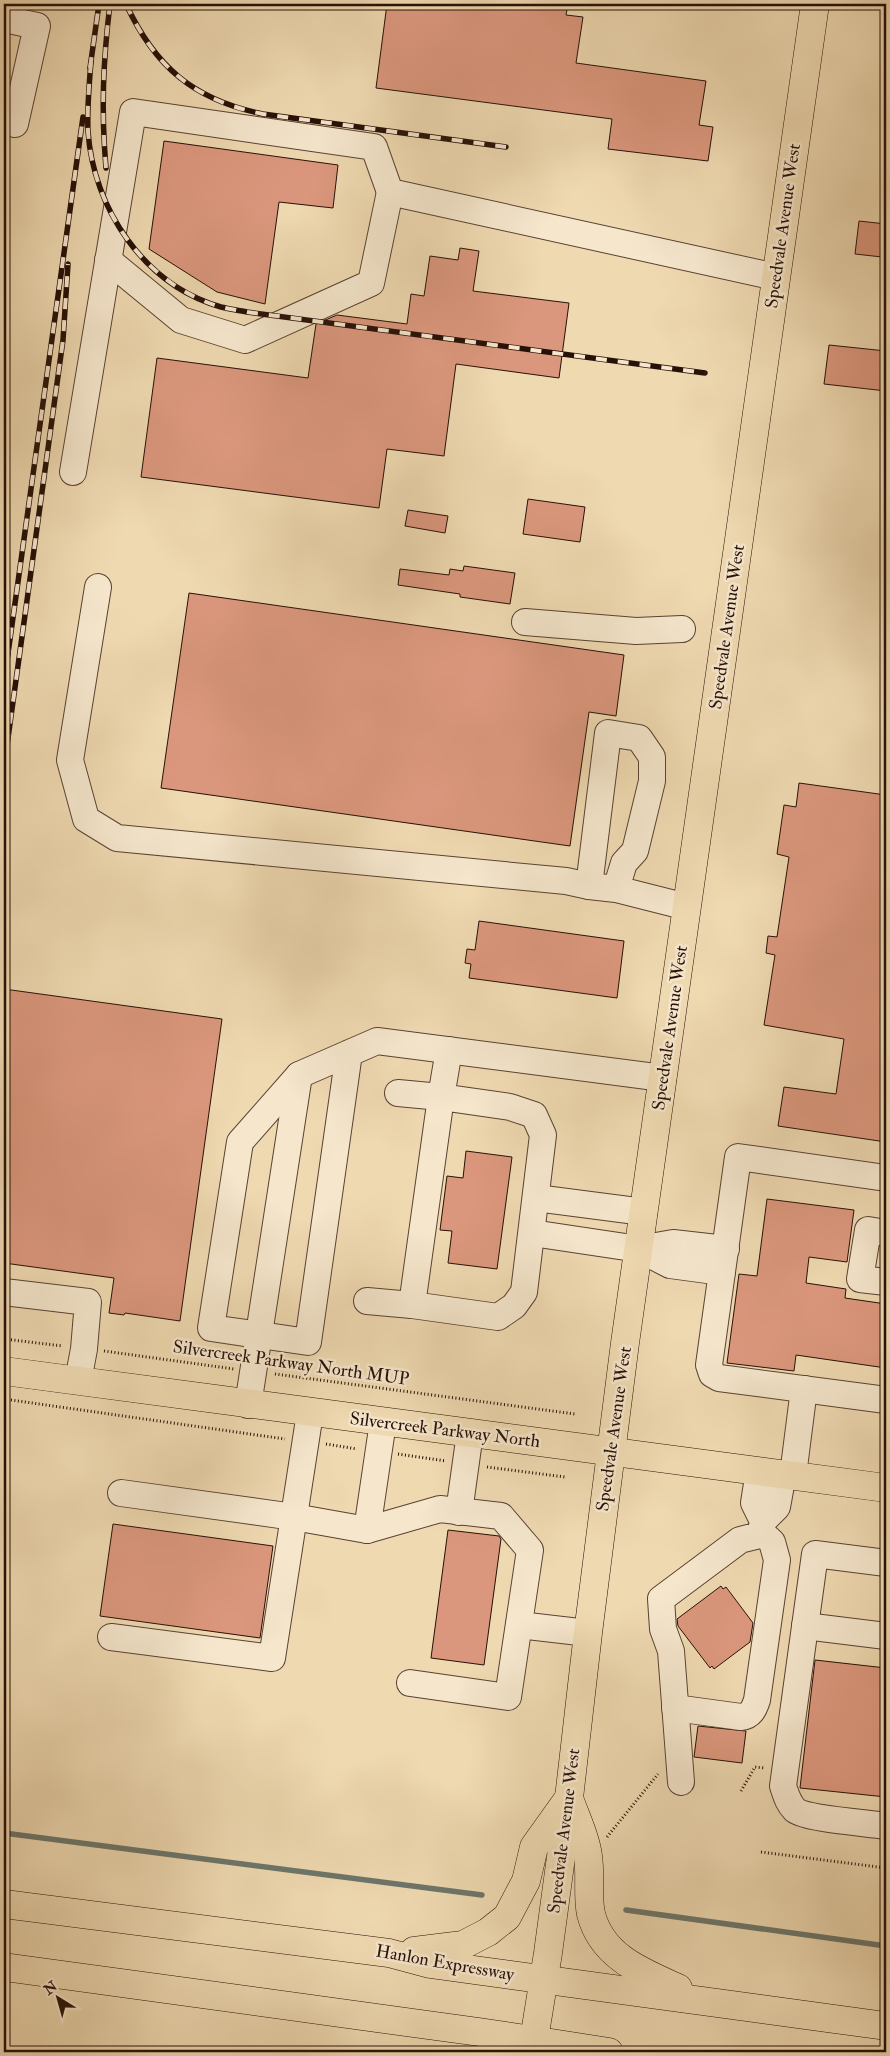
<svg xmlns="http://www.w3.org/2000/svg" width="890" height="2056" font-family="'IM FELL Double Pica',serif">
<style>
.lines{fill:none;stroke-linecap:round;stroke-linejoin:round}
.stream{stroke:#6c766b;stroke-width:5.5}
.building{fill:#db977d;stroke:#271007}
.minor-casing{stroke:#594232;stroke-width:28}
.major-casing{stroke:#271007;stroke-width:29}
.highway-casing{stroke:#271007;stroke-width:29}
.path{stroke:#271007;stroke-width:3;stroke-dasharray:1 2.5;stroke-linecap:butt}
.minor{stroke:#f5e6cc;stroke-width:26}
.major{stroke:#efd9b1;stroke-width:28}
.highway{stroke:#efd9b1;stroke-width:28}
.rail-casing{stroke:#271007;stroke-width:5.5}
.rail{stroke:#f5e6cc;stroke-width:4;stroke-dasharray:11;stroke-linecap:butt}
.labels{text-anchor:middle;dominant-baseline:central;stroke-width:5;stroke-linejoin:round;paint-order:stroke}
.street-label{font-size:18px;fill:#271007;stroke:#f5e6cc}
</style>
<rect width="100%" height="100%" fill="#efd9b1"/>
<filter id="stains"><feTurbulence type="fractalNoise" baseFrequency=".004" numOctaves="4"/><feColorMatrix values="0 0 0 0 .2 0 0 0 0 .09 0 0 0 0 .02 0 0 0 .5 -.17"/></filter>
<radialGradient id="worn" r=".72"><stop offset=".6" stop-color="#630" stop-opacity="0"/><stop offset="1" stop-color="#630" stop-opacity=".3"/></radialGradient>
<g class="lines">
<g class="stream">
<polyline points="4,1833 482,1895"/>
<polyline points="626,1910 886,1946"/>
</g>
</g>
<g class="building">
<polygon points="387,4 568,4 566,15 583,17 576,63 706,81 699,125 713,127 708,161 608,149 612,119 376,88"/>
<polygon points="164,141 338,165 333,208 279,202 265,304 217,292 149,249"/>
<polygon points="859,221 886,224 882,257 855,254"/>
<polygon points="460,248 479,251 473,291 569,303 559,378 456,364 444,456 387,449 379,508 141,477 157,358 308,378 316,324 337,315 407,324 411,294 424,296 430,256 458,260"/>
<polygon points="829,345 886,351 886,391 824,384"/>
<polygon points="528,499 585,507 580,542 523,534"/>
<polygon points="408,510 448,516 445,533 405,526"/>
<polygon points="464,566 515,573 510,604 460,597 460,594 398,585 400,569 449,575 450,569 463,571"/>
<polygon points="189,593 624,655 616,716 589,712 570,846 161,788"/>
<polygon points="799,783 886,795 886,1142 778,1126 784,1087 836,1094 844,1039 764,1025 775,955 766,953 768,936 777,937 789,857 777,854 784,805 796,807"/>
<polygon points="479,921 624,941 617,998 469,978 471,964 465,963 467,949 475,950"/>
<polygon points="4,989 222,1019 180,1321 125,1313 124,1315 109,1313 114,1278 4,1263"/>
<polygon points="466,1151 512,1157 497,1269 448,1263 452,1231 440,1230 447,1176 463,1178"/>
<polygon points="767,1199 854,1210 847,1262 809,1257 806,1283 846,1289 845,1298 886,1304 886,1368 796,1355 794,1371 727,1363 739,1274 757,1276"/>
<polygon points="113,1524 273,1546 260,1638 100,1616"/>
<polygon points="448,1530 499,1536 501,1539 484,1665 431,1658"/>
<polygon points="721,1586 723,1589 726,1587 753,1623 750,1642 714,1669 712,1666 710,1668 678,1626 677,1619"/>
<polygon points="815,1660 886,1668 886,1797 800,1788"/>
<polygon points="698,1726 746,1731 742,1763 694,1757"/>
</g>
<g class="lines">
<g class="minor-casing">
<g id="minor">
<polyline points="4,19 37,26 15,124"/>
<polyline points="108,260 181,320 245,340 371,283 390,192"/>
<polyline points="73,472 133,112 374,147 390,192 776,277"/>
<polyline points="98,587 70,760 86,819 117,838 566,881 589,886"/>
<polyline points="525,622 636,631 682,629"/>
<polyline points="616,889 624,863 635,851 652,781 652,757 639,738 608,733 589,886 616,889 687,907"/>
<polyline points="349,1053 308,1342 211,1328 240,1142 299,1075 377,1041 663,1078"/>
<polyline points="398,1093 441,1097 449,1050"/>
<polygon points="441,1097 510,1107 534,1115 543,1135 524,1292 514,1306 498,1317 412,1305"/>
<polyline points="886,1178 738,1157 709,1365 712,1374 719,1378 886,1400"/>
<polyline points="536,1198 644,1212"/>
<polyline points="532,1233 639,1249 670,1265 722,1272"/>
<polyline points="886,1233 868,1230 860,1279 886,1282"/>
<polyline points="639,1249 673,1243 726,1249"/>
<polyline points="4,1292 88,1302 84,1349 78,1381"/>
<polyline points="367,1301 412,1305"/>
<polyline points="248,1405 299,1075"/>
<polyline points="759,1471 754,1503 763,1521 761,1532"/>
<polyline points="793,1475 804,1389"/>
<polyline points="121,1493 294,1517 367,1530 440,1509 501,1516 530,1550 508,1697 410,1683"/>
<polyline points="459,1512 470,1433"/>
<polyline points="763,1521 777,1507 783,1474"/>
<polyline points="367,1530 383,1422"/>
<path d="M886 1563 815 1554 783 1786C786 1795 788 1803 795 1810 806 1819 869 1823 886 1826"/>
<polyline points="519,1625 588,1633"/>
<polyline points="805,1626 886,1636"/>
<polyline points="111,1637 272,1658 310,1413"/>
<path d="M675 1708 741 1717C751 1716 754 1709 757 1700L777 1560 772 1542 761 1532"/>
<polyline points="681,1782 671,1651 663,1629 661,1599 740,1540 756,1536 761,1532"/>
</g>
</g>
<g class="major-casing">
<g id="major">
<polyline points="4,1371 886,1488"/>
<polyline points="532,2052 548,1953 569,1798 588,1633 625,1343 815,4"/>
</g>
</g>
<g class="highway-casing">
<g id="highway">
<path d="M569 1798C575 1816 586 1837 588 1856 591 1875 587 1896 591 1914 602 1957 642 1972 678 1988"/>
<polyline points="4,1904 389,1953 430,1964 886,2026"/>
<polyline points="414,1951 463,1945 488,1932 507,1917 526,1881 534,1847 569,1798"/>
<polyline points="4,1967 479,2032 609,2052"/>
</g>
</g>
<g class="path">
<polyline points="4,1339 63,1346"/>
<polyline points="104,1351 234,1369"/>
<polyline points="275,1374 575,1414"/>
<polyline points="4,1399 285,1439"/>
<polyline points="326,1444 357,1449"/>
<polyline points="398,1454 446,1461"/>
<polyline points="487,1467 565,1477"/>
<polyline points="741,1791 755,1767 765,1768"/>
<polyline points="607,1837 658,1774"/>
<polyline points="761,1852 886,1868"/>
</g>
<use href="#minor" class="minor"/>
<use href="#major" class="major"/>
<use href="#highway" class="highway"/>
<g class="rail-casing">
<g id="rail">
<path d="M126 4C155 67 194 100 263 114L506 147"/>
<path d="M91 62C89 85 87 108 88 131 93 208 144 285 221 307 229 309 238 310 247 312L705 373"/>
<polyline points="90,68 99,4"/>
<path d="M106 168C101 110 103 62 110 4"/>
<polyline points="4,682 83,117"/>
<polyline points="4,767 63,340 68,264"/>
</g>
</g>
<use href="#rail" class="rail"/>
</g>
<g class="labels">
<g class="street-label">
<text transform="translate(783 226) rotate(-82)">Speedvale Avenue West</text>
<text transform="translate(727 627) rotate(-82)">Speedvale Avenue West</text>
<text transform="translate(670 1028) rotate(-82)">Speedvale Avenue West</text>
<text transform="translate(291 1363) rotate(8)">Silvercreek Parkway North MUP</text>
<text transform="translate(614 1429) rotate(-82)">Speedvale Avenue West</text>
<text transform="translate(445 1430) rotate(7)">Silvercreek Parkway North</text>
<text transform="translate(564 1831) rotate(-83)">Speedvale Avenue West</text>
<text transform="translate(445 1963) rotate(10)">Hanlon Expressway</text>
</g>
</g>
<rect width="890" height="2056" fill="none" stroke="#efd9b1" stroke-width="20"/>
<rect x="5" y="5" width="880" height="2046" fill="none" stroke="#271007" stroke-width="2.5"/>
<rect x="10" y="10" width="870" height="2036" fill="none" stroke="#271007"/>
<g transform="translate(58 1998) rotate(323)" stroke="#f5e6cc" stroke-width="4" paint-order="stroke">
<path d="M0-4L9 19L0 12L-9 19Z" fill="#271007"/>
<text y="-8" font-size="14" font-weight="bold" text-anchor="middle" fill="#271007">N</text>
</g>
<rect width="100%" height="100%" filter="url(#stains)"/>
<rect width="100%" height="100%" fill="url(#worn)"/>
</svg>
